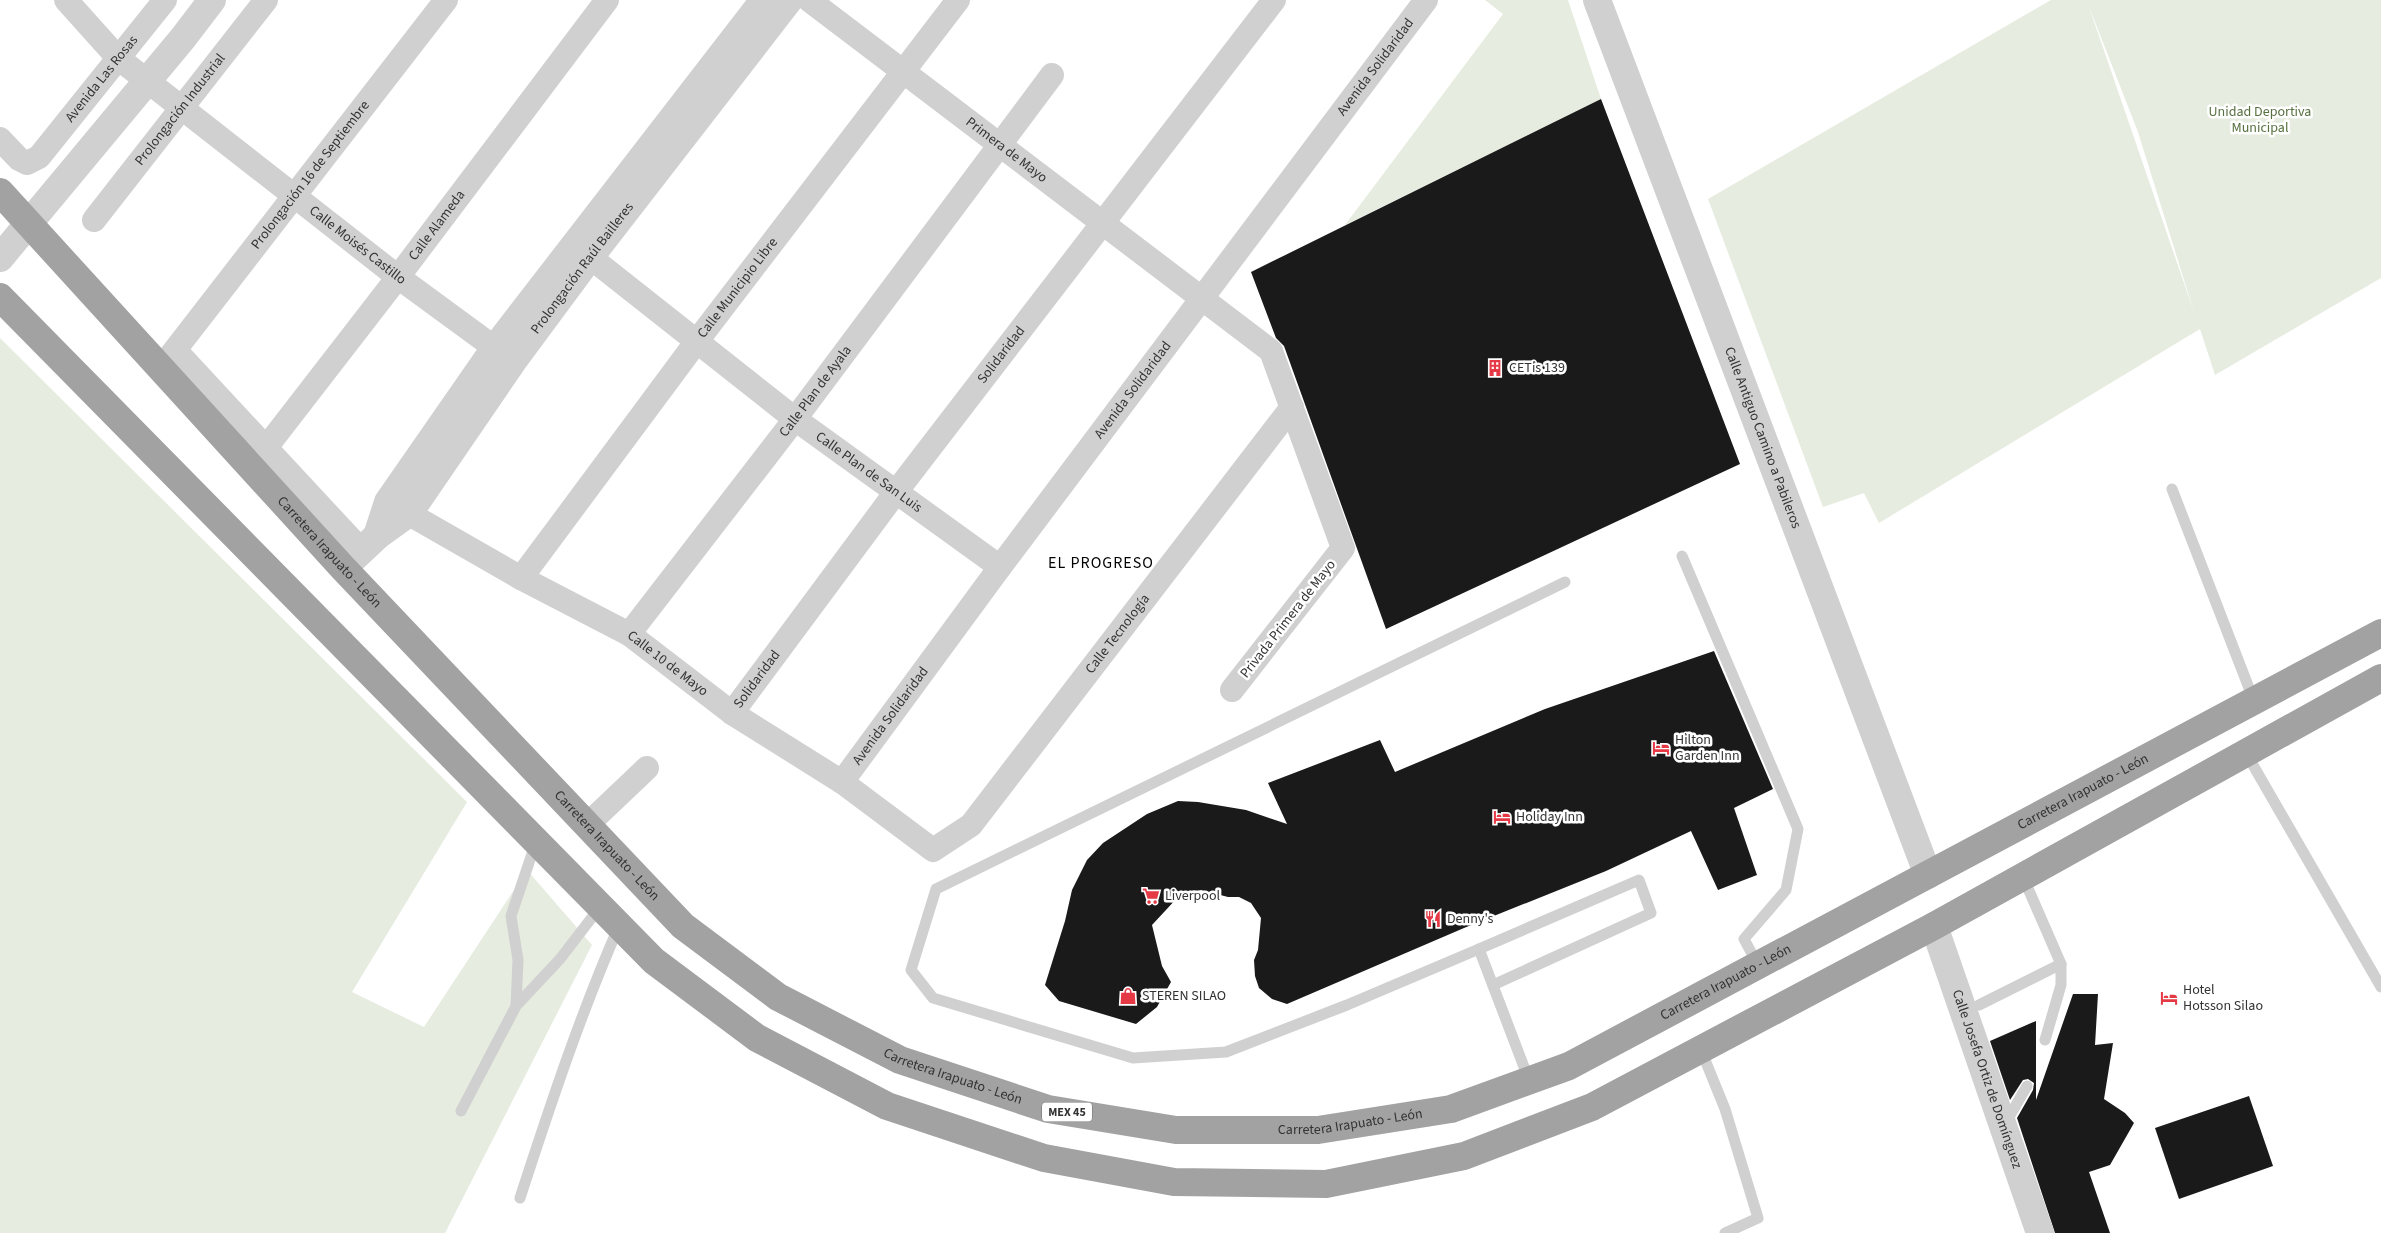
<svg xmlns="http://www.w3.org/2000/svg" width="2381" height="1233" font-family="'Source Sans 3',sans-serif">
<style>
.green{fill:#e6ecdf;fill-rule:evenodd}
.building{fill:#1a1a1a}
.lines{fill:none;stroke-linecap:round;stroke-linejoin:round}
.service{stroke:#d0d0d0;stroke-width:11}
.minor{stroke:#d0d0d0;stroke-width:24}
.tertiary{stroke:#d0d0d0;stroke-width:28}
.trunk{stroke:#a2a2a2;stroke-width:28}
.labels{text-anchor:middle;dominant-baseline:central;stroke-width:5;stroke-linejoin:round;paint-order:stroke}
.shield{fill:#fff;stroke:#707070;stroke-width:1}
.shield-label{font-size:12px;font-weight:bold;fill:#333}
.street-label{font-size:14px;fill:#333;stroke:#fff}
.park-label{font-size:14px;fill:#56703f;stroke:#fff}
.poi-label{font-size:14px;fill:#333;stroke:#fff;text-anchor:start}
.quarter-label{font-size:16px;letter-spacing:1px;fill:#000;stroke:#fff}
</style>
<rect width="100%" height="100%" fill="#fff"/>
<g class="green">
<polygon points="1485,0 1568,0 1601,99 1345,225 1503,14"/>
<path d="M2051 0H2381V278L2215 375 2200 329 1879 523 1864 493 1823 507 1708 199ZM2088 4 2138 132 2194 312Z"/>
<polygon points="0,338 467,802 352,992 424,1027 527,870 592,945 445,1233 0,1233"/>
</g>
<g class="building">
<polygon points="1601,99 1740,464 1386,629 1284,346 1276,338 1251,272"/>
<polygon points="1714,651 1773,789 1734,808 1757,875 1718,890 1691,831 1606,871 1464,928 1287,1004 1272,999 1259,988 1255,976 1254,960 1258,950 1261,918 1251,903 1239,897 1228,897 1201,890 1178,897 1152,925 1162,966 1171,982 1157,1007 1136,1024 1059,1001 1045,985 1065,921 1072,890 1087,860 1103,843 1147,814 1178,801 1198,802 1246,810 1287,824 1268,783 1380,740 1395,772 1545,709"/>
<polygon points="2073,994 2098,994 2095,1045 2113,1043 2104,1099 2125,1113 2134,1123 2110,1165 2089,1172 2110,1233 2055,1233 2017,1118 2033,1090 2034,1083 2028,1079 2023,1080 2010,1100 1990,1041 2036,1021 2036,1100"/>
<polygon points="2249,1096 2273,1166 2179,1199 2155,1128"/>
</g>
<g class="lines">
<g class="service">
<polyline points="2172,489 2254,701"/>
<polyline points="1682,556 1798,829 1786,890 1744,939 1758,965"/>
<polyline points="2246,753 2381,987"/>
<polyline points="2023,877 2061,964 2061,985 2045,1040"/>
<polyline points="1479,949 1639,880 1651,913 1493,985"/>
<polyline points="1979,1005 2061,964"/>
<polyline points="516,1006 518,960 511,916 536,842"/>
<polyline points="1701,1050 1725,1109 1758,1218 1725,1233"/>
<polyline points="1529,1080 1479,949 1347,1005 1226,1052 1133,1058 933,998 911,970 936,889 1565,582"/>
<polyline points="461,1111 516,1006 560,959 600,907"/>
<polyline points="2005,1124 2027,1086"/>
<path d="M520 1198C550 1106 580 1015 619 926"/>
</g>
<g class="minor">
<path id="s1" d="M66 0 118 58 398 277 510 359"/>
<path id="s2" d="M809 0 1271 351 1343 548 1232 690"/>
<path id="s3" d="M0 139 19 159 27 163 39 157 165 0"/>
<path id="s4" d="M94 220 266 0"/>
<path id="s5" d="M576 246 795 419 1000 567"/>
<polyline points="176,351 361,550"/>
<path id="s6" d="M161 368 446 0"/>
<path id="s7" d="M265 449 398 277 607 0"/>
<path id="s8" d="M392 504 521 578 629 634 732 713 842 782 933 850 971 825 1292 407"/>
<path id="s9" d="M521 578 697 341 958 0"/>
<path id="s10" d="M629 634 795 419 1052 75"/>
<path id="s11" d="M732 713 896 492 1274 0"/>
<path id="s12" d="M842 782 1000 567 1426 0"/>
<polyline points="587,825 647,768"/>
</g>
<g class="tertiary">
<path id="s13" d="M1597 0 1928 875"/>
<polyline points="0,258 183,38 212,0"/>
<polyline points="377,536 388,502 495,348 764,0"/>
<path id="s14" d="M343 568 377 536 409 513 513 361 590 257 789 0"/>
<path id="s15" d="M1934 926 2040 1233"/>
</g>
<g class="trunk">
<path id="s16" d="M0 192 343 568 683 926 778 997 900 1060 1048 1109 1176 1130H1318L1451 1109 1569 1066 2381 633"/>
<polyline points="0,297 654,961 757,1038 887,1106 1044,1158 1174,1182 1326,1184 1464,1156 1592,1107 1934,926 2381,678"/>
</g>
</g>
<defs>
<g id="building-bare" transform="scale(1.35)"><path d="M-4-6H4V6H1V3H-1V6H-4ZM-2.5-4.3h1.7v1.8h-1.7ZM.8-4.3h1.7v1.8H.8ZM-2.5-1h1.7V.8h-1.7ZM.8-1h1.7V.8H.8Z" fill="#e63946" stroke="#fff" stroke-width="2.5" paint-order="stroke"/></g>
<g id="hotel-bare" transform="scale(1.35)"><path d="M-6-4.5h1.5V1H6V5H4.5V3h-9V5H-6ZM-4 0a1.8 1.8 0 1 1 3.6 0ZM.5 0V-2.5h3Q6-2.5 6 0Z" fill="#e63946" stroke="#fff" stroke-width="2.5" paint-order="stroke"/></g>
<g id="supermarket-bare" transform="scale(1.35)"><path d="M-6-5.5h2.5l.6 2H6L4.5 2H-2.5L-4.4-4H-6ZM-1.5 3.2a1.3 1.3 0 1 0 .1 0ZM3 3.2a1.3 1.3 0 1 0 .1 0Z" fill="#e63946" stroke="#fff" stroke-width="2.5" paint-order="stroke"/></g>
<g id="restaurant-bare" transform="scale(1.35)"><path d="M-5-6h1v4h1v-4h1v4h1v-4h1v5L-1.5 .5V6h-2V.5L-5-1ZM5-6V6H3V1.5H1.5Q1.5-4 5-6Z" fill="#e63946" stroke="#fff" stroke-width="2.5" paint-order="stroke"/></g>
<g id="shop-bare" transform="scale(1.35)"><path d="M-5-2.5h2.3a2.7 3.5 0 0 1 5.4 0H5L5.5 6h-11ZM-1.5-2.5h3a1.5 2.3 0 0 0-3 0Z" fill="#e63946" stroke="#fff" stroke-width="2.5" paint-order="stroke"/></g>
</defs>
<g fill-rule="evenodd">
<use href="#building-bare" x="1495" y="368"/>
<use href="#hotel-bare" x="1661" y="748"/>
<use href="#hotel-bare" x="1502" y="817"/>
<use href="#supermarket-bare" x="1151" y="896"/>
<use href="#restaurant-bare" x="1433" y="919"/>
<use href="#shop-bare" x="1128" y="996"/>
<use href="#hotel-bare" x="2169" y="998"/>
</g>
<g class="labels">
<rect class="shield" x="1042" y="1102.5" width="50" height="19" rx="4"/>
<g class="shield-label">
<text x="1067" y="1112">MEX 45</text>
</g>
<g class="street-label">
<text stroke="none"><textPath href="#s12" startOffset="892">Avenida Solidaridad</textPath></text>
<text stroke="none"><textPath href="#s3" startOffset="150">Avenida Las Rosas</textPath></text>
<text stroke="none"><textPath href="#s4" startOffset="140">Prolongación Industrial</textPath></text>
<text stroke="none"><textPath href="#s2" startOffset="248">Primera de Mayo</textPath></text>
<text stroke="none"><textPath href="#s6" startOffset="244">Prolongación 16 de Septiembre</textPath></text>
<text stroke="none"><textPath href="#s7" startOffset="282">Calle Alameda</textPath></text>
<text stroke="none"><textPath href="#s1" startOffset="382">Calle Moisés Castillo</textPath></text>
<text stroke="none"><textPath href="#s14" startOffset="386">Prolongación Raúl Bailleres</textPath></text>
<text stroke="none"><textPath href="#s9" startOffset="362">Calle Municipio Libre</textPath></text>
<text stroke="none"><textPath href="#s11" startOffset="448">Solidaridad</textPath></text>
<text stroke="none"><textPath href="#s12" startOffset="488">Avenida Solidaridad</textPath></text>
<text stroke="none"><textPath href="#s10" startOffset="306">Calle Plan de Ayala</textPath></text>
<text stroke="none"><textPath href="#s13" startOffset="468">Calle Antiguo Camino a Pabileros</textPath></text>
<text stroke="none"><textPath href="#s5" startOffset="370">Calle Plan de San Luis</textPath></text>
<text stroke="none"><textPath href="#s16" startOffset="488">Carretera Irapuato - León</textPath></text>
<text transform="translate(1288 619) rotate(-52)">Privada Primera de Mayo</text>
<text stroke="none"><textPath href="#s8" startOffset="930">Calle Tecnología</textPath></text>
<text stroke="none"><textPath href="#s8" startOffset="319">Calle 10 de Mayo</textPath></text>
<text stroke="none"><textPath href="#s11" startOffset="42">Solidaridad</textPath></text>
<text stroke="none"><textPath href="#s12" startOffset="82">Avenida Solidaridad</textPath></text>
<text stroke="none"><textPath href="#s16" startOffset="2529">Carretera Irapuato - León</textPath></text>
<text stroke="none"><textPath href="#s16" startOffset="892">Carretera Irapuato - León</textPath></text>
<text stroke="none"><textPath href="#s16" startOffset="2124">Carretera Irapuato - León</textPath></text>
<text stroke="none"><textPath href="#s16" startOffset="1314">Carretera Irapuato - León</textPath></text>
<text stroke="none"><textPath href="#s15" startOffset="162">Calle Josefa Ortiz de Domínguez</textPath></text>
<text stroke="none"><textPath href="#s16" startOffset="1719">Carretera Irapuato - León</textPath></text>
</g>
<g class="park-label">
<text x="2260" y="112">Unidad Deportiva<tspan x="2260" dy="16">Municipal</tspan></text>
</g>
<g class="poi-label">
<text x="1509" y="368">CETis 139</text>
<text x="1675" y="740">Hilton<tspan x="1675" dy="16">Garden Inn</tspan></text>
<text x="1516" y="817">Holiday Inn</text>
<text x="1165" y="896">Liverpool</text>
<text x="1447" y="919">Denny's</text>
<text x="2183" y="990">Hotel<tspan x="2183" dy="16">Hotsson Silao</tspan></text>
<text x="1142" y="996">STEREN SILAO</text>
</g>
<g class="quarter-label">
<text x="1101" y="563">EL PROGRESO</text>
</g>
</g>
</svg>
